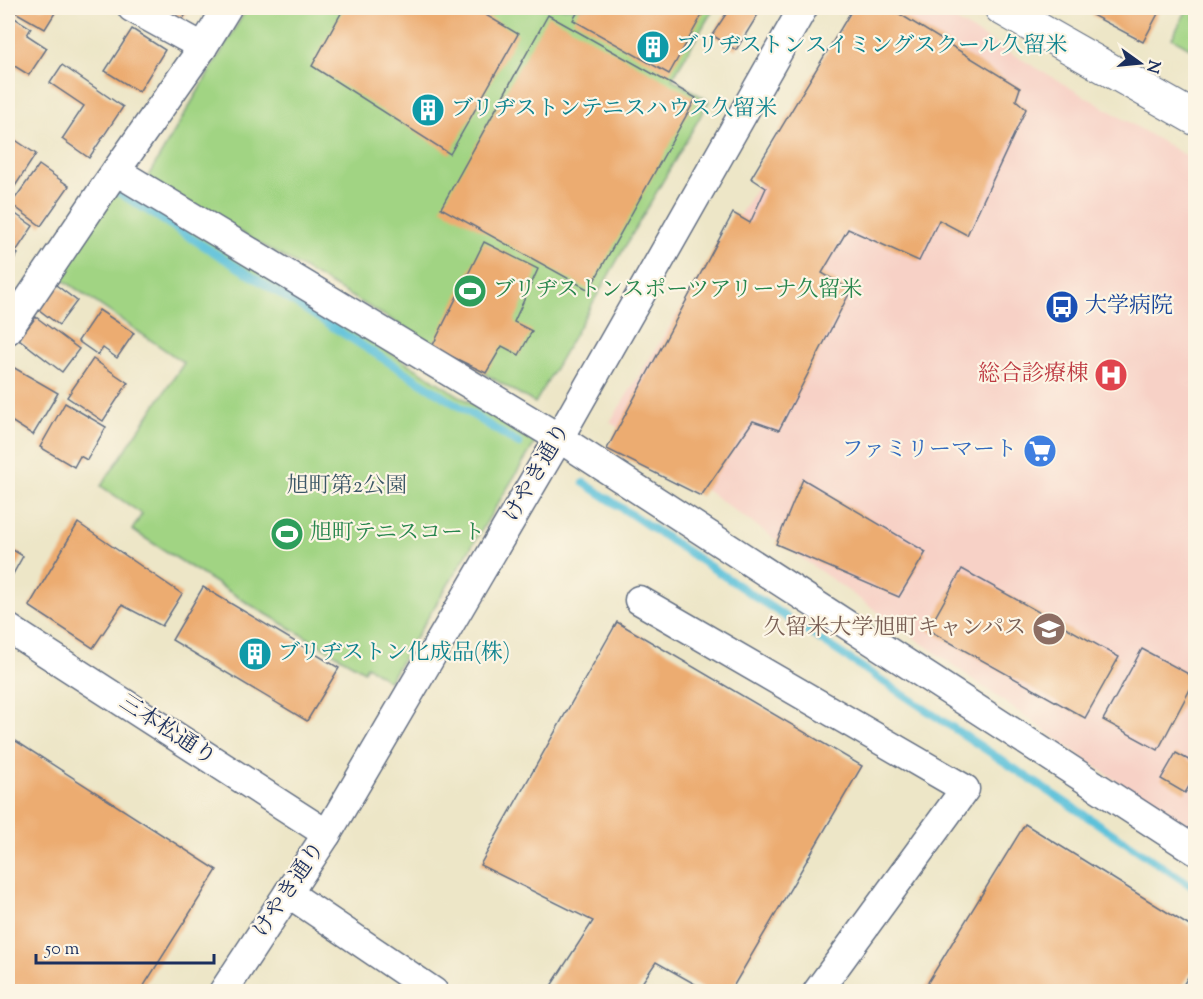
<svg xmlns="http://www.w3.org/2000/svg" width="1203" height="999" font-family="'Sorts Mill Goudy','Noto Serif JP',serif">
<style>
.built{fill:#f7d1c6}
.green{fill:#a1d483;stroke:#5e8270;stroke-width:1.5}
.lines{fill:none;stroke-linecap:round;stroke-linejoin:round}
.stream{stroke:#5cc1da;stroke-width:8}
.building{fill:#ecac71}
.minor-casing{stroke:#646f83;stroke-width:31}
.major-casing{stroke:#646f83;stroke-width:35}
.minor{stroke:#fff;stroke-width:28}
.major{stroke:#fff;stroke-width:33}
.labels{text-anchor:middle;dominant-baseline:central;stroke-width:4.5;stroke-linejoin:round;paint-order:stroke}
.culture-label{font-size:22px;fill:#0d838f;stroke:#fcf5e5;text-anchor:start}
.leisure-label{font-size:22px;fill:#27864d;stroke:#fcf5e5;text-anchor:start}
.transit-label{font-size:22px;fill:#164399;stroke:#fcf5e5;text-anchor:start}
.health-label{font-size:22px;fill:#be3a42;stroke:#fcf5e5;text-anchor:end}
.shop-label{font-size:22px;fill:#366cbe;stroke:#fcf5e5;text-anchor:end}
.street-label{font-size:22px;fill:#1b2f5e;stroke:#fcf5e5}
.park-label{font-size:22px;fill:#3c5867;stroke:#fcf5e5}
.education-label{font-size:22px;fill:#785e54;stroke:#fcf5e5;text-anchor:end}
</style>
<rect width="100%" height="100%" fill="#fcf5e5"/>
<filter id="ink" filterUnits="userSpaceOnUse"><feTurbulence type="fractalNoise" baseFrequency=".0167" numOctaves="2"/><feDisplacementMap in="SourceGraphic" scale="12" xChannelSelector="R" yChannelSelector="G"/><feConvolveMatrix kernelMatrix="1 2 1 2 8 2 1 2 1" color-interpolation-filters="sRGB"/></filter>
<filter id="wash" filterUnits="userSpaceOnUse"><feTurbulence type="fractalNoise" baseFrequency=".008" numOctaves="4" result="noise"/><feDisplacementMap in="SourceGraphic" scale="24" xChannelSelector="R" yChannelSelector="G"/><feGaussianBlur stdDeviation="1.35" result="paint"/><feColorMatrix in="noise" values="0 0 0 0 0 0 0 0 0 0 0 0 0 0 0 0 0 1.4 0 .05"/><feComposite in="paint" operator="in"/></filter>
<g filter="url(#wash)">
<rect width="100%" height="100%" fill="#ede6c7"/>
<polygon class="built" points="869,8 934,8 1195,161 1195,837 610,422"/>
<g class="green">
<polygon points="247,8 714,8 672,79 709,101 535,403 147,178"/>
<polygon points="1188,8 1195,8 1195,51 1172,38"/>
<polygon points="118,183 535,443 389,681 367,666 364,671 249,604 132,530 142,514 101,486 184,363 56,275"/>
</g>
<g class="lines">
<g class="stream">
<polyline points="110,187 519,444"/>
<polyline points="584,483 1196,889"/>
</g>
</g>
<g id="blocks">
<g class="building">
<polygon points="8,8 58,8 45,29"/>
<polygon points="159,8 190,8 181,22"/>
<polygon points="344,8 474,8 518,34 450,154 312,66"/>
<polygon points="580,8 706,8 669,74 573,20"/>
<polygon points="730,8 762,8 736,50 712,35"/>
<polygon points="853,8 890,8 1020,88 1016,100 1026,109 967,235 939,220 919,261 848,229 822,273 851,290 779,430 753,421 701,496 607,449 733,213 750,223 766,188 751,178"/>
<polygon points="1096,8 1161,8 1143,42 1092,15"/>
<polygon points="8,14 31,28 27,35 47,48 29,75 8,62"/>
<polygon points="548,15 696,98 589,290 441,208"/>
<polygon points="132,29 165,50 139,92 105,71"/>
<polygon points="62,65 123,107 89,158 62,139 84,106 50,83"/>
<polygon points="8,135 36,154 8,197"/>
<polygon points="39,165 69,186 41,226 11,204"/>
<polygon points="8,209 33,226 17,250 8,244"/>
<polygon points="484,242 538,269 514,322 532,331 519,355 502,346 486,373 432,347"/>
<polygon points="8,247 18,254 8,269"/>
<polygon points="52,282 77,301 59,325 34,306"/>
<polygon points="99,310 134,333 117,358 103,348 98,355 78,341"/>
<polygon points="36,317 79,349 62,372 19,339"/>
<polygon points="93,359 128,383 103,421 67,397"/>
<polygon points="11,366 58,393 33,435 8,419 8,373"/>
<polygon points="65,403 106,427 87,460 80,456 74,467 40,447"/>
<polygon points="803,479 926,552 899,597 776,544"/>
<polygon points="78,523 182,594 162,626 122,605 93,648 29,606"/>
<polygon points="8,547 23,556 8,583"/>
<polygon points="962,569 1119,657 1085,718 928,630"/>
<polygon points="203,587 339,668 307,721 172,640"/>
<polygon points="617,622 862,766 730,992 709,992 656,962 636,992 547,992 593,921 480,865"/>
<polygon points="1142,649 1196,678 1158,750 1103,720"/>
<polygon points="8,736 217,870 140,992 8,992"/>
<polygon points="1176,753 1196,764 1196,775 1185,793 1161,779"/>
<polygon points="1025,824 1196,930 1196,964 1179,992 922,992"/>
</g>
</g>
</g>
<g filter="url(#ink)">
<use href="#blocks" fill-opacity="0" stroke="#646f83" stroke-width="1.5"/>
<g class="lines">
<g class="minor-casing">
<g id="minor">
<polyline points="132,8 203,47"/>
<polyline points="116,171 559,438 1196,851"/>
<polyline points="8,330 106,185 203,47 227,8"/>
<polyline points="639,600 965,789 817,992"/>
<polyline points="8,628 327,834"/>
<polyline points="288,893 434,992"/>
<polyline points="223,992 327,834 559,438 803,8"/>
</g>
</g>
<g class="major-casing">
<polyline id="major" points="1001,8 1196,119"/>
</g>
<use href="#minor" class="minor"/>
<use href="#major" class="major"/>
</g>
</g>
<defs>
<g id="building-disc" transform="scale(1.725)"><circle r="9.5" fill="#0f9aa8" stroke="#fcf5e5"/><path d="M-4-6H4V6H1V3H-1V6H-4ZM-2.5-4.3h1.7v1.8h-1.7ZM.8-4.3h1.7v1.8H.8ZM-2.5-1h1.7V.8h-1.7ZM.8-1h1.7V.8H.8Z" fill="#fff"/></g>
<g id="stadium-disc" transform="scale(1.725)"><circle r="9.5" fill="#2e9e5b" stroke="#fcf5e5"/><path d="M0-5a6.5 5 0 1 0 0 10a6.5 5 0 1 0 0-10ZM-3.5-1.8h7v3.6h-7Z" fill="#fff"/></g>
<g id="bus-disc" transform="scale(1.725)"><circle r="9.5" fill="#1a4fb4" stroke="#fcf5e5"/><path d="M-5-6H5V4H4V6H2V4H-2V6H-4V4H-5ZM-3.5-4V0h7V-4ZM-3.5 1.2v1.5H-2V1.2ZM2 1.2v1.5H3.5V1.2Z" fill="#fff"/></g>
<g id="hospital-disc" transform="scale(1.725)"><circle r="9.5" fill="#e0444e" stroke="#fcf5e5"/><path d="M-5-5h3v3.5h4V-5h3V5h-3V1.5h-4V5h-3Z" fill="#fff"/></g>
<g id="supermarket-disc" transform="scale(1.725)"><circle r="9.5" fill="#3f7fe0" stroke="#fcf5e5"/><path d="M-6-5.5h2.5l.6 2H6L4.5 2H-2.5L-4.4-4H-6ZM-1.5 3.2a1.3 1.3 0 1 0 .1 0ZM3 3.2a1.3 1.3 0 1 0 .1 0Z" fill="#fff"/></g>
<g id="university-disc" transform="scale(1.725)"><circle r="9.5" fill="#8d6e63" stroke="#fcf5e5"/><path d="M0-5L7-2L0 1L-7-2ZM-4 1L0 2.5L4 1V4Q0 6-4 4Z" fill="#fff"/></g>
</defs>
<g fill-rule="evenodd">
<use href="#building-disc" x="653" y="47"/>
<use href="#building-disc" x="428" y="110"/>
<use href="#stadium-disc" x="470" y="291"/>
<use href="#bus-disc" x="1062" y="307"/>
<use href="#hospital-disc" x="1111" y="375"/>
<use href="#supermarket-disc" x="1040" y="451"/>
<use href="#stadium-disc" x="287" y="534"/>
<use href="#university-disc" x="1049" y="629"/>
<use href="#building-disc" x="255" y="654"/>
</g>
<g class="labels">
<g class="culture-label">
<text x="676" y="47">ブリヂストンスイミングスクール久留米</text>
<text x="451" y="110">ブリヂストンテニスハウス久留米</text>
<text x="278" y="654">ブリヂストン化成品(株)</text>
</g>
<g class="leisure-label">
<text x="493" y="291">ブリヂストンスポーツアリーナ久留米</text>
<text x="310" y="534">旭町テニスコート</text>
</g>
<g class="transit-label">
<text x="1085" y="307">大学病院</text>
</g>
<g class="health-label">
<text x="1088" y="375">総合診療棟</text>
</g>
<g class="shop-label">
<text x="1017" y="451">ファミリーマート</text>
</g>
<g class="street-label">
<text transform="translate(538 473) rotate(-60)">けやき通り</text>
<text transform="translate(167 731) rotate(33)">三本松通り</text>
<text transform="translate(290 890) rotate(-56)">けやき通り</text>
</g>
<g class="park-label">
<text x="347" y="487">旭町第2公園</text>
</g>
<g class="education-label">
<text x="1026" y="629">久留米大学旭町キャンパス</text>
</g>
</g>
<rect width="1203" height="999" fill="none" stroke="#fcf5e5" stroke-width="30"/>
<g transform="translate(1140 63) rotate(105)" stroke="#fcf5e5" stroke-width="4.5" paint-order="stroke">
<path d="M0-4.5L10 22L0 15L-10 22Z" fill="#1b2f5e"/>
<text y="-9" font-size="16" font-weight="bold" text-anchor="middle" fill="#1b2f5e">N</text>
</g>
<path d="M36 954v9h178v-9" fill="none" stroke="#1b2f5e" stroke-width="3"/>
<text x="45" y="954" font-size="18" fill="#1b2f5e" stroke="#fcf5e5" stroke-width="4.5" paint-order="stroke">50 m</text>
</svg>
